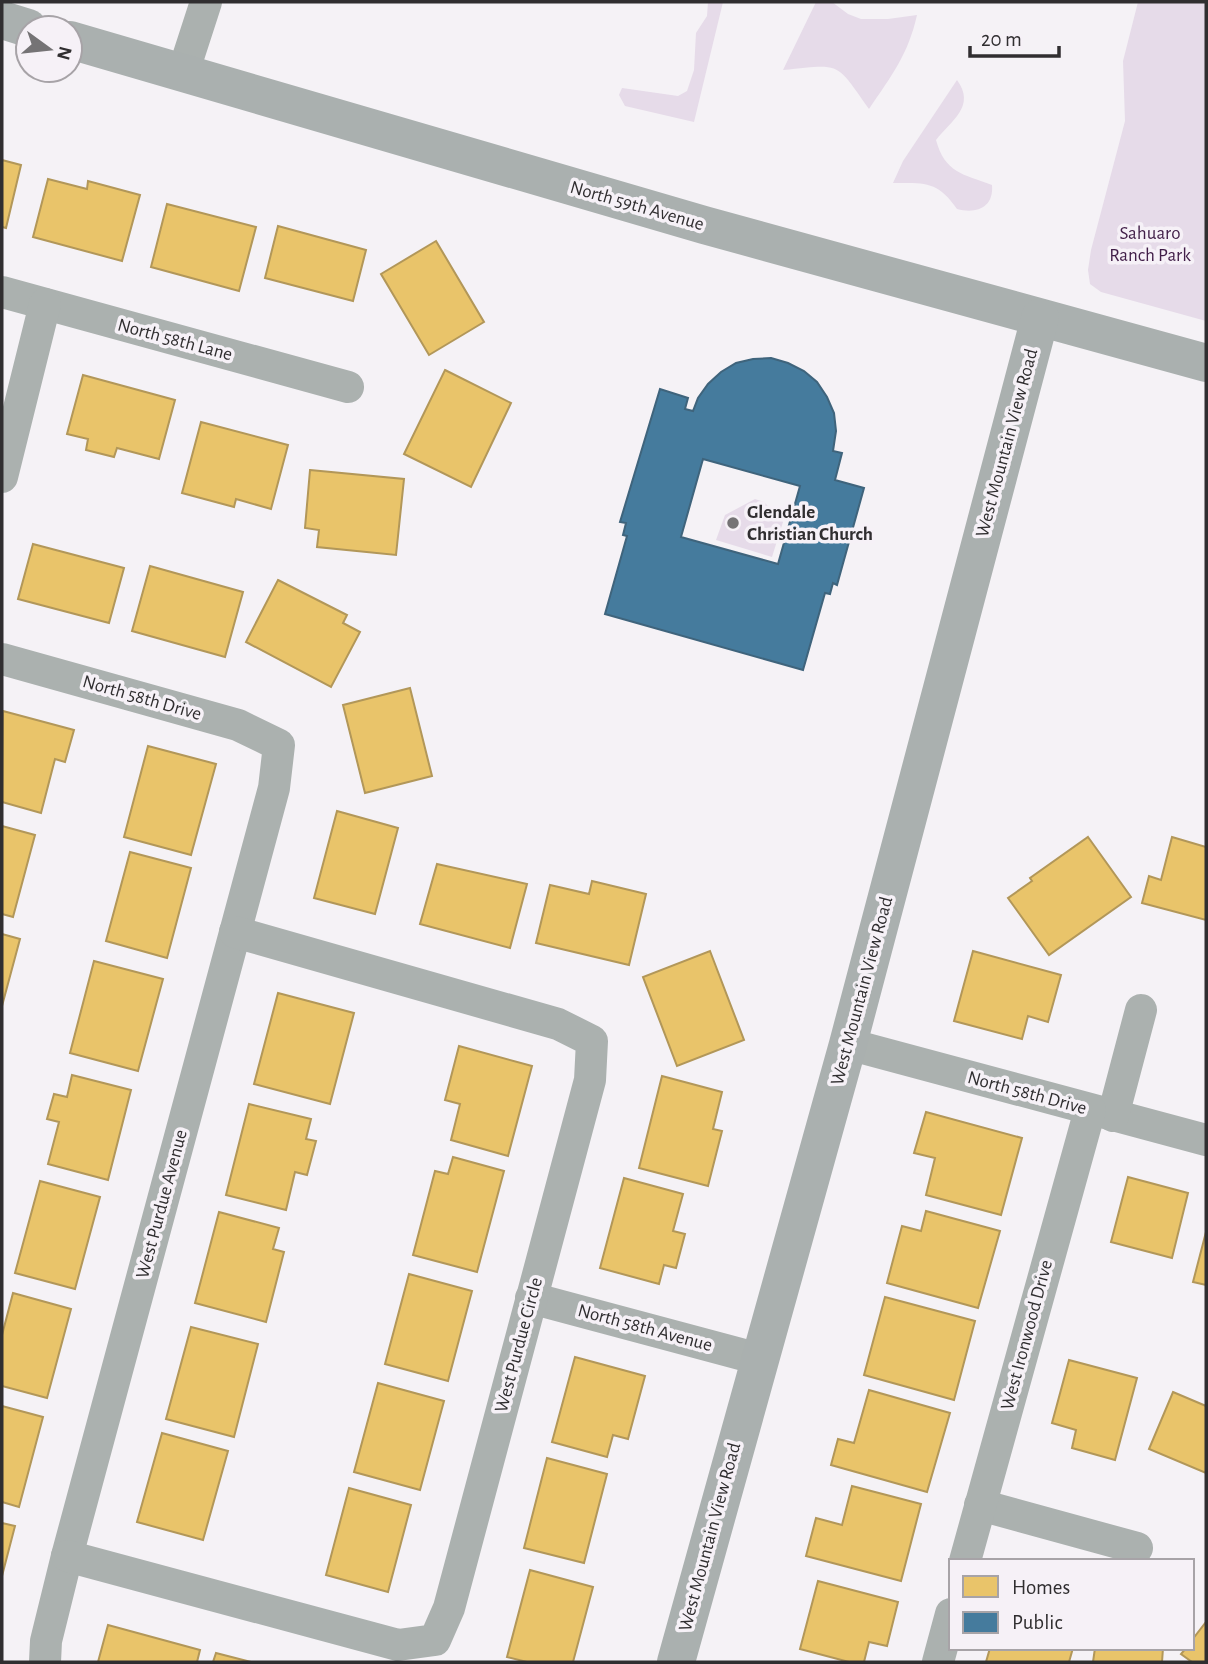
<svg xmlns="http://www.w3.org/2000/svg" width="1208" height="1664" font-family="'Alegreya Sans',sans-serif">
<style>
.green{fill:#e6dbe9}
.homes{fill:#e9c46a;stroke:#b29759;stroke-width:2}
.public{fill:#457b9d;stroke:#3f647c;stroke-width:2;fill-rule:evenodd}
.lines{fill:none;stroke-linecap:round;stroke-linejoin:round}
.street{stroke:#abb1af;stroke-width:32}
.secondary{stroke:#aab0af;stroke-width:38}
.poi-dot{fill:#757375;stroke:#f6f1f7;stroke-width:2.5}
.labels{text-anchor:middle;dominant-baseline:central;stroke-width:7;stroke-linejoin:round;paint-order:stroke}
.street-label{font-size:19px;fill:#302e30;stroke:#f6f1f7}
.park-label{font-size:19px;fill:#411e48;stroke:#f6f1f7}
.poi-label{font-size:19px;font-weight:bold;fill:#302e30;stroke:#f6f1f7;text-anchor:start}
</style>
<rect width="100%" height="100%" fill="#f5f2f6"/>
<g class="green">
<polygon points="708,2 723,2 694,122 625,106 619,95 622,88 678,96 687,91 694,70 696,33 707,16"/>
<path d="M816 2H832L848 14 861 19H888L917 15C908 55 892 75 869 109 835 61 842 64 783 70Z"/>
<polygon points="1138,2 1206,2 1206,321 1101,292 1090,284 1088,270 1091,250 1125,121 1123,61"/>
<path d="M957 80C976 106 952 120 936 140 945 173 963 174 992 185 994 208 976 214 957 209 938 181 925 183 893 183L903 161Z"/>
<polygon points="755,499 764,502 783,522 772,557 716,540 725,515"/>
</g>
<g class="homes">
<polygon points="2,160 21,165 6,228 2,227"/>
<polygon points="48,179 87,189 88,181 140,195 122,261 33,237"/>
<polygon points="167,204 256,227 239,291 151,267"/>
<polygon points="278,226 366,250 353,301 265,278"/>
<polygon points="436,241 484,322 429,355 381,274"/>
<polygon points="445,370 511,403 471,487 404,454"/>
<polygon points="83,375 175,400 159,459 117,448 114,457 86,450 88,439 67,434"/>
<polygon points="201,422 288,445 271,509 236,499 234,507 182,493"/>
<polygon points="310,470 404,479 396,555 317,547 319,530 305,528"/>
<polygon points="33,544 124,568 109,623 18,599"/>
<polygon points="150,566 243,592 225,657 132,631"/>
<polygon points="278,580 347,615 343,623 360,632 331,687 246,642"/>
<polygon points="410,688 432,776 365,793 343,705"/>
<polygon points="3,711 74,730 65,762 55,759 41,813 2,802"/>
<polygon points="148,746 216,764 191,855 124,837"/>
<polygon points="337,811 398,828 375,914 314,898"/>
<polygon points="2,826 35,835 13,917 2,914"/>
<polygon points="1088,837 1131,897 1049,955 1008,898 1032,881 1030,878"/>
<polygon points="1172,837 1206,847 1206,920 1142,903 1149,876 1161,880"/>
<polygon points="130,852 191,868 167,958 106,941"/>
<polygon points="437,864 527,884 510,948 420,924"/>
<polygon points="592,881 646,894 629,965 536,943 550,885 589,894"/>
<polygon points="2,934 20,939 2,1006"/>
<polygon points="710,951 744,1040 677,1066 643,977"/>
<polygon points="973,951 1061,975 1048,1022 1028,1016 1022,1039 954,1021"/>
<polygon points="94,961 163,979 138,1071 70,1053"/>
<polygon points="278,993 354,1013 330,1104 254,1084"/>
<polygon points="459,1046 532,1066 508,1156 451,1140 460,1104 445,1100"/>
<polygon points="72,1075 131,1090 108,1180 48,1164 59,1122 47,1119 54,1094 67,1097"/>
<polygon points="662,1076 722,1092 713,1129 722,1131 708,1186 639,1168"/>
<polygon points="249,1104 311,1119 306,1139 316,1141 307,1175 295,1172 286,1210 226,1195"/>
<polygon points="926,1112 1022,1138 1001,1215 926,1195 935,1158 914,1153"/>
<polygon points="453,1157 504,1171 477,1272 413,1255 435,1171 448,1174"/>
<polygon points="1128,1177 1188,1193 1172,1258 1111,1242"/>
<polygon points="624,1178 683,1194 673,1231 685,1234 676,1268 664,1265 659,1284 600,1268"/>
<polygon points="40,1181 100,1197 75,1289 15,1273"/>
<polygon points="926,1211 1000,1231 978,1308 887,1283 902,1226 921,1231"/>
<polygon points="219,1212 279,1228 273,1249 284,1252 266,1322 195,1303"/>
<polygon points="1206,1232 1206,1285 1193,1282"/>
<polygon points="409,1274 472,1291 448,1381 385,1364"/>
<polygon points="13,1293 71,1309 47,1398 2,1386 2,1335"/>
<polygon points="885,1297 975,1321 954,1400 864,1375"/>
<polygon points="191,1327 258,1344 234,1437 166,1419"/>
<polygon points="575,1357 645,1376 628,1439 613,1435 607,1457 552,1442"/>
<polygon points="1069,1360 1137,1378 1115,1460 1072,1448 1076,1430 1052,1423"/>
<polygon points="378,1383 444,1401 420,1490 354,1472"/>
<polygon points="869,1390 950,1413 927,1492 831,1465 838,1439 854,1443"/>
<polygon points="1173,1392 1206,1406 1206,1473 1149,1449"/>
<polygon points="2,1406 43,1417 19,1507 2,1502"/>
<polygon points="162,1433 228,1451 203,1540 137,1522"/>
<polygon points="547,1458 607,1474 584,1563 524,1548"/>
<polygon points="852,1486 921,1504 901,1581 806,1556 816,1518 842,1525"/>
<polygon points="349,1488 411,1505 388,1592 326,1575"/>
<polygon points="2,1523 15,1526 2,1576"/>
<polygon points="530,1570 593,1587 573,1662 527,1662 507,1657"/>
<polygon points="818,1581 898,1602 887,1646 869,1642 864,1662 849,1662 800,1649"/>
<polygon points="1206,1622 1206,1662 1192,1662 1181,1654 1186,1648 1192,1648 1192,1640"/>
<polygon points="108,1625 200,1650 197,1662 98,1662"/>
<polygon points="990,1648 1073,1648 1069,1662 986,1662"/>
<polygon points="1095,1648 1163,1648 1162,1662 1093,1662"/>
<polygon points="216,1653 251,1662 213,1662"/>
</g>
<path class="public" d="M771 358 788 363 804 371 817 382 827 397 834 413 836 431 833 451 842 453 835 480 864 488 837 585 833 583 830 594 825 593 803 670 605 614 627 536 623 535 626 523 620 522 660 389 688 398 685 409 693 411 698 398 708 384 721 372 736 363 753 359ZM703 459 800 486 778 564 681 537Z"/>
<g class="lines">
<g class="street">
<polyline points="183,73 206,2"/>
<polyline points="2,292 348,387"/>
<polyline points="2,477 45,304"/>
<polyline points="2,659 238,725 279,745 274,788 67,1556 46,1641 45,1662"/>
<polyline points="848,1044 1206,1140"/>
<polyline points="1113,1116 1141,1010"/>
<polyline points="531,1298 759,1359"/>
<polyline points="980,1505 1137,1548"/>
<polyline points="67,1556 398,1645 435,1640 449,1608 590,1080 592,1041 558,1024 235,932"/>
<polyline points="965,1561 1090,1110"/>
<polyline points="938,1662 951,1614"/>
</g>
<g class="secondary">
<polyline points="2,20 28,28"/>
<polyline points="70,40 704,225 1206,363"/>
<polyline points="676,1662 848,1044 1040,318"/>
</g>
</g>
<circle class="poi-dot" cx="733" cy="523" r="7"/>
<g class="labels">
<g class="street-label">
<text transform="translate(637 206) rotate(16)">North 59th Avenue</text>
<text transform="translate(175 340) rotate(15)">North 58th Lane</text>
<text transform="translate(1007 443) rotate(-75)">West Mountain View Road</text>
<text transform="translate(142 698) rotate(16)">North 58th Drive</text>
<text transform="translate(862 991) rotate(-75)">West Mountain View Road</text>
<text transform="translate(1027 1093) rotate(15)">North 58th Drive</text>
<text transform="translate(162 1204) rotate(-75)">West Purdue Avenue</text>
<text transform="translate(645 1328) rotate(15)">North 58th Avenue</text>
<text transform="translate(1027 1335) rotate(-75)">West Ironwood Drive</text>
<text transform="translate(519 1345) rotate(-75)">West Purdue Circle</text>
<text transform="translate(710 1537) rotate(-75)">West Mountain View Road</text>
</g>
<g class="park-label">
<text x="1150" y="233">Sahuaro<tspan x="1150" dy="22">Ranch Park</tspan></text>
</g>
<g class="poi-label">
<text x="747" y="512">Glendale<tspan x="747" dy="22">Christian Church</tspan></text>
</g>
</g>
<rect width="1208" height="1664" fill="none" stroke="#302e30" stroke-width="7"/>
<rect x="949" y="1559" width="245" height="91" fill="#f6f1f7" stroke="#a7a3a7" stroke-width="2"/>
<rect x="963" y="1576" width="35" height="21" fill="#e9c46a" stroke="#a7a3a7" stroke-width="2"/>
<text x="1012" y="1594" font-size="21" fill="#302e30">Homes</text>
<rect x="963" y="1612" width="35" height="21" fill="#457b9d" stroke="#a7a3a7" stroke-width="2"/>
<text x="1012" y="1629" font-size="21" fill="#302e30">Public</text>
<g transform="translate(49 49) rotate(105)"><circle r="33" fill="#f6f1f7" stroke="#a7a3a7" stroke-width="2"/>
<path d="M0-5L12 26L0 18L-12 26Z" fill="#757375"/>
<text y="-10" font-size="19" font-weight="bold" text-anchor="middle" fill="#302e30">N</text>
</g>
<path d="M970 46v10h89v-10" fill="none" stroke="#302e30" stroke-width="3.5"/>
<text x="981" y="46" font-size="21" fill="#302e30" stroke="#f6f1f7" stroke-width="5" paint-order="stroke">20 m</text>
</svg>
